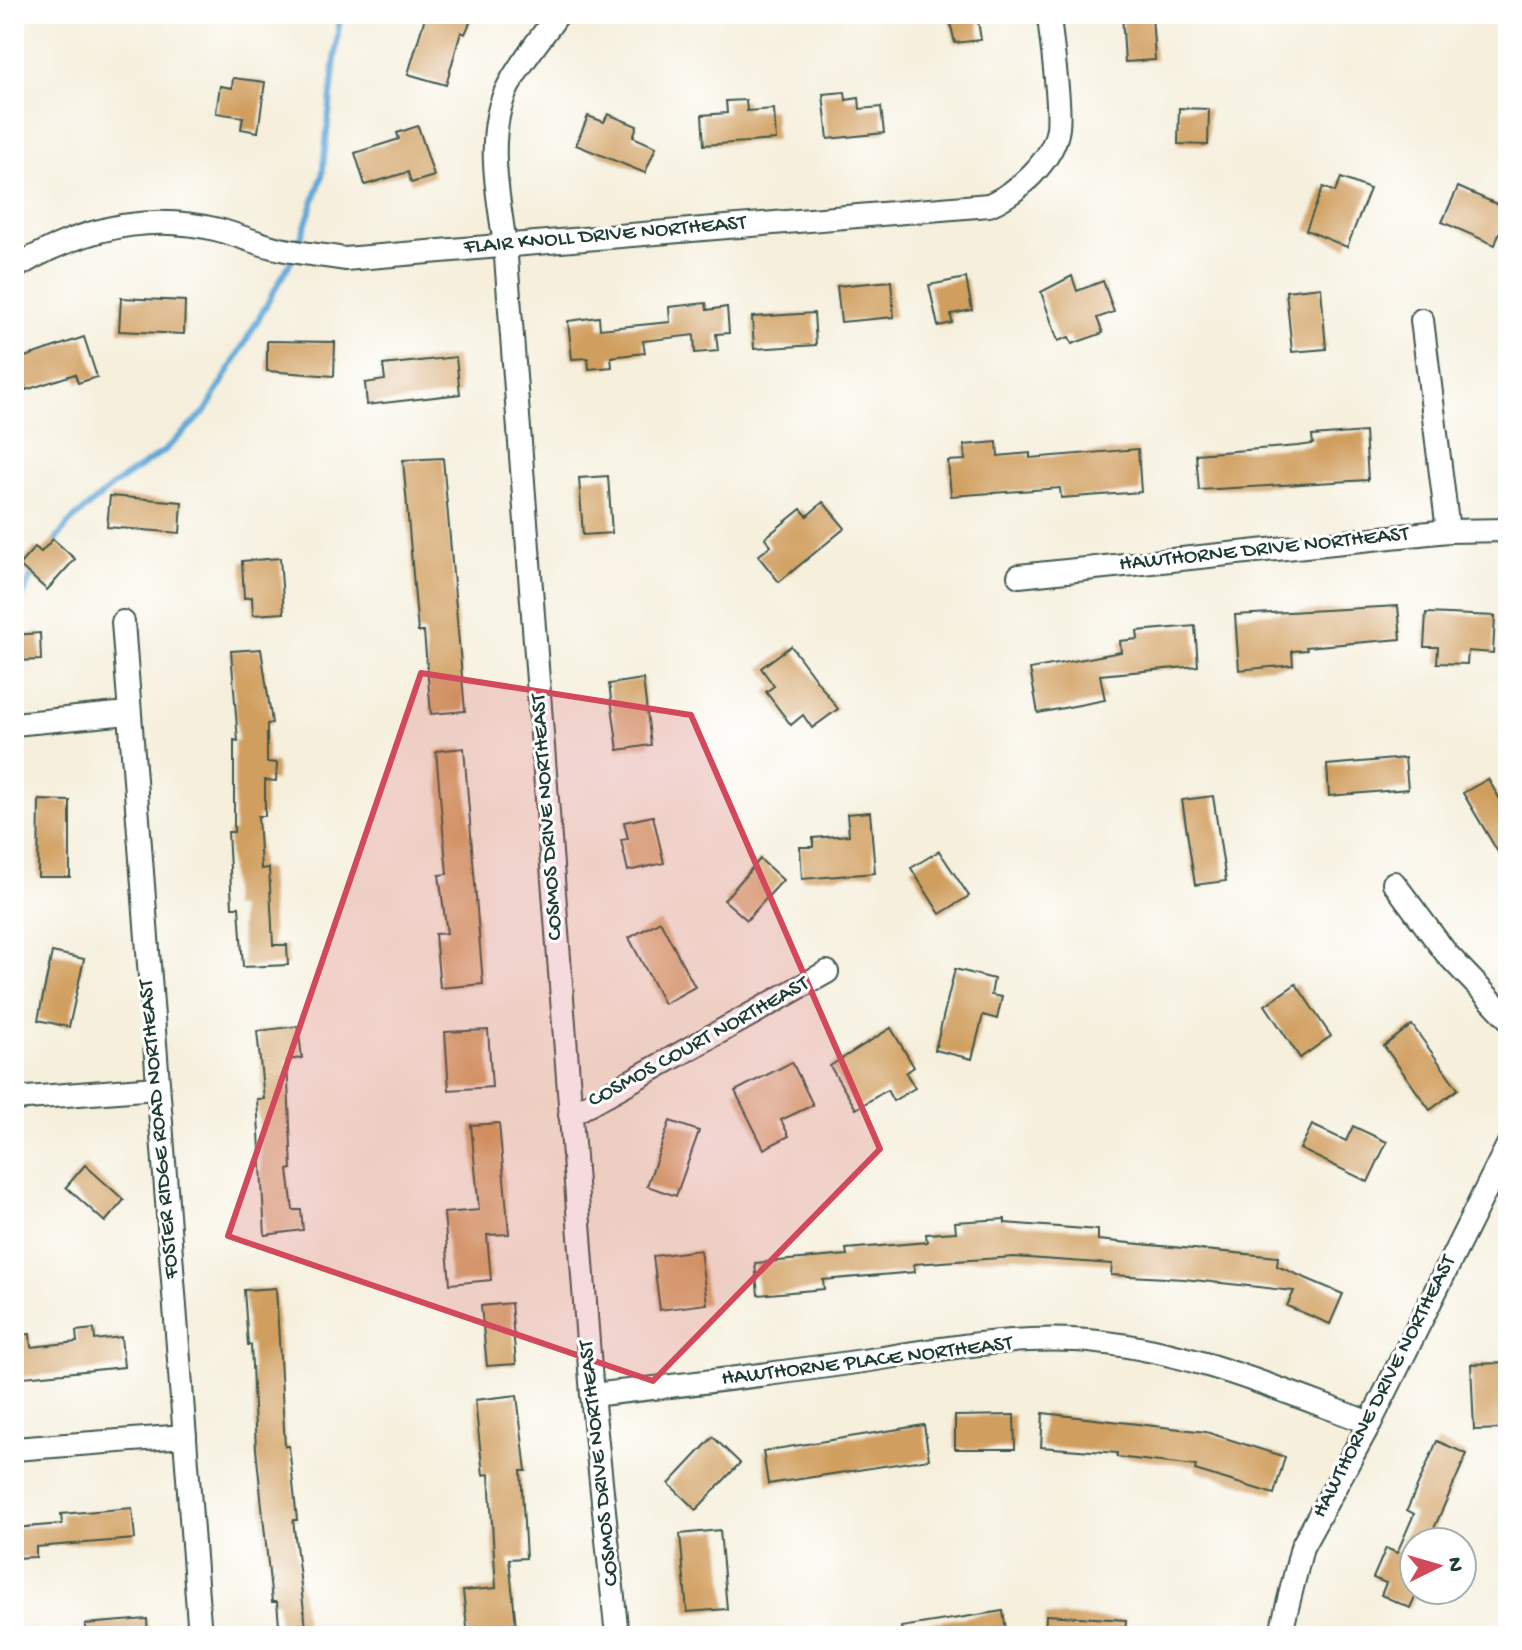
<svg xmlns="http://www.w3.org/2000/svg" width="1522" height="1650" font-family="'Gochi Hand',sans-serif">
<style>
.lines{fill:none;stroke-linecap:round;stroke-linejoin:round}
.stream{stroke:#5ea7d5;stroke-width:6}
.building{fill:#d09f5f}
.minor-casing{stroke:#3f584d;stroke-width:26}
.minor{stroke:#fff;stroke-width:22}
.marked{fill:#d1495b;fill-opacity:0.2;stroke:#d1495b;stroke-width:6;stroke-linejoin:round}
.labels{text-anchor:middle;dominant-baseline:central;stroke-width:6;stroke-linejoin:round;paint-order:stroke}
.street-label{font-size:22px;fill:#1f3d34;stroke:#fff}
</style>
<rect width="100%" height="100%" fill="#fff"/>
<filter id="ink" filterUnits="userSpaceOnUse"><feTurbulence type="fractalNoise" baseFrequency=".0125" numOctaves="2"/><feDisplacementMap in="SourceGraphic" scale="16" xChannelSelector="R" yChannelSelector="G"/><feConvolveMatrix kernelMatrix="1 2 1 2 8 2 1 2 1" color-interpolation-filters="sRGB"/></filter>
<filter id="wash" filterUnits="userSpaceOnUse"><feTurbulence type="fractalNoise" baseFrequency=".006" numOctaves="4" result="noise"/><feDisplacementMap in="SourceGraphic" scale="32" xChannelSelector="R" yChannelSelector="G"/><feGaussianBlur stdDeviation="1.8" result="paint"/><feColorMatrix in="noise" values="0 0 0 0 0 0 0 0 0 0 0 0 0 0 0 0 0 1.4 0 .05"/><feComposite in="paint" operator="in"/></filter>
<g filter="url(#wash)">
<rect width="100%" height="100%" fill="#f5efdc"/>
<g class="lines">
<g class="stream">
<polyline points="298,246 322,177 340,14"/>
<polyline points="51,546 70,522 115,484 164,451 206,411 294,256"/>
<polyline points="14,616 33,572"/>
<polyline points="1499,1636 1508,1616"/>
</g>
</g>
<g id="blocks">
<g class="building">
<polygon points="426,14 474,14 465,34 461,32 446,85 408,74"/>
<polygon points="948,14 977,14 981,40 955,43"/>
<polygon points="1122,14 1152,14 1155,60 1125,62"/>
<polygon points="233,78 265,82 258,132 241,129 243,117 216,113 220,86 232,88"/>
<polygon points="845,92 846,100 859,98 860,109 881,107 884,133 828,139 823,94"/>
<polygon points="746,100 747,111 774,109 776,140 704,145 702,115 727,113 726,101"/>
<polygon points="1179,108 1209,109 1208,145 1178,144"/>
<polygon points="608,114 637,126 633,137 656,147 645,173 576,145 588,116 604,122"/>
<polygon points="418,126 434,176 411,183 408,172 365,185 355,153 399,139 397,133"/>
<polygon points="1341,178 1370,189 1347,247 1306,230 1323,187 1335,192"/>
<polygon points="1458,187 1508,209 1495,245 1442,222"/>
<polygon points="1072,276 1077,291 1103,281 1114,312 1097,318 1103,333 1072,344 1069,337 1058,341 1041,292"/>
<polygon points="966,278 972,310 951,314 952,323 938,326 929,285"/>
<polygon points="891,281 894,317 841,322 837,286"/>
<polygon points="1321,287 1326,349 1292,352 1286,291"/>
<polygon points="121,298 185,301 184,334 119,331"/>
<polygon points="706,303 707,310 727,307 729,333 716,334 718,351 695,353 694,335 643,341 645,353 611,357 612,367 589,369 588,358 572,359 568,321 599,317 600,329 670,322 669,307"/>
<polygon points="814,313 816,345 754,349 752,317"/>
<polygon points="84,337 97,377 78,383 75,374 26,390 16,360"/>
<polygon points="267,341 335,342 334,376 267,371"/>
<polygon points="456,357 460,394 367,405 365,383 385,380 383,365"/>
<polygon points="1365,432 1368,480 1199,490 1196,454 1298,446 1313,444 1312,436"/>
<polygon points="997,442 998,456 1030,453 1030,458 1138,449 1141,492 1061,498 1060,488 951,496 948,461 965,460 964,445"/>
<polygon points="443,458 465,711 431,714 424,632 418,632 403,460"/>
<polygon points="608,476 612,533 583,535 579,478"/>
<polygon points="110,496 182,502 180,533 107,527"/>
<polygon points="823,502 845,528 779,582 758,556 771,546 765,538 801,509 807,516"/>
<polygon points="53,539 75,559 47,590 19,565 35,547 41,552"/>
<polygon points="280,558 284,613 253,615 252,597 244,598 242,561"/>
<polygon points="1398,606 1401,639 1306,647 1307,650 1292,651 1293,665 1239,670 1235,615"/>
<polygon points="1426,613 1495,616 1493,653 1468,651 1467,664 1437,663 1438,647 1424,647"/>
<polygon points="1195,626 1198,666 1100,675 1105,700 1038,713 1030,669 1121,652 1120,641 1138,639 1137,631"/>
<polygon points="40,633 41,660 14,661 14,635"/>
<polygon points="791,646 838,709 812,728 803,715 791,725 766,692 774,686 761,668"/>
<polygon points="261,649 272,723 267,724 267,762 277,763 276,781 265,780 265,816 258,816 261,869 269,868 273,945 287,945 288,965 243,967 239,907 232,907 228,832 234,832 234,740 238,741 231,651"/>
<polygon points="643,679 651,745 618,750 609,684"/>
<polygon points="464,748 483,984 440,988 435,934 447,933 439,875 447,874 436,751"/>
<polygon points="1405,758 1408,789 1329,796 1327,765"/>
<polygon points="1488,779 1508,813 1508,869 1463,793"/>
<polygon points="1213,796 1226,881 1195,885 1182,800"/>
<polygon points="39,800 70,801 70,877 38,877"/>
<polygon points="870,812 875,873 802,879 800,847 813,847 813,838 849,835 847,814"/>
<polygon points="653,816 664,863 628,871 621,840 628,839 624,822"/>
<polygon points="939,851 969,896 940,914 911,868"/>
<polygon points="760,859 783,880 747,920 724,900"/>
<polygon points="660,921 695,987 664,1004 629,938"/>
<polygon points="52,952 84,959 69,1027 38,1020"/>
<polygon points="955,969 994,979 991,995 1002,997 997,1019 983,1015 972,1059 935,1050"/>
<polygon points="1296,984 1331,1036 1300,1058 1265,1005"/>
<polygon points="1412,1025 1458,1089 1430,1110 1384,1046"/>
<polygon points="298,1026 302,1058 287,1060 292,1169 288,1170 293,1210 301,1210 303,1230 265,1235 257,1099 264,1099 257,1031"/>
<polygon points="891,1028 914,1067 906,1073 915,1088 893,1101 887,1090 856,1109 830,1066"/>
<polygon points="488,1030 492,1087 449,1090 445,1032"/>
<polygon points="792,1062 813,1105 781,1120 789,1136 764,1149 735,1091"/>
<polygon points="670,1121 699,1131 676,1196 647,1186"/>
<polygon points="499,1123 509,1234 487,1235 491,1280 450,1284 444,1213 479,1210 471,1125"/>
<polygon points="1312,1125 1346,1141 1353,1126 1387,1142 1368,1182 1300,1149"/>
<polygon points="85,1165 124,1200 105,1222 66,1187"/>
<polygon points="1005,1219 1005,1223 1098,1230 1098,1240 1278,1257 1277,1266 1343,1294 1330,1324 1287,1306 1294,1291 1184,1279 1111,1275 1112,1264 1014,1257 914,1264 915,1272 823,1280 824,1289 758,1295 755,1263 847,1255 846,1249 927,1242 926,1234 956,1232 955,1222"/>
<polygon points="700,1250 707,1304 660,1310 653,1256"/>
<polygon points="276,1288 285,1446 289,1446 297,1520 293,1520 307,1636 280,1636 277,1602 272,1602 256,1449 251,1345 248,1345 244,1290"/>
<polygon points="511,1303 516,1364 487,1366 481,1306"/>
<polygon points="94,1329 95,1340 121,1337 124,1367 14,1378 14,1335 30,1334 31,1347 77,1342 76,1331"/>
<polygon points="1504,1363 1507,1429 1474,1430 1471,1364"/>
<polygon points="517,1395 526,1471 521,1471 526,1558 509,1559 517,1636 468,1636 463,1591 496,1588 489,1474 483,1475 475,1400"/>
<polygon points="1043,1413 1206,1432 1285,1457 1274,1494 1195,1470 1196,1466 1117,1457 1117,1453 1041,1447"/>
<polygon points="1014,1415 1015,1449 955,1449 955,1416"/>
<polygon points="924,1425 929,1459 768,1484 763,1451"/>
<polygon points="713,1437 740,1463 696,1510 669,1484"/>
<polygon points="1437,1441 1467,1454 1428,1542 1414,1542 1414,1590 1418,1590 1410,1608 1381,1595 1386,1583 1373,1578 1386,1548 1397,1553 1414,1514 1407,1510"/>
<polygon points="132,1508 135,1539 36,1547 36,1557 14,1558 14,1528 62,1524 61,1514"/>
<polygon points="720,1530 727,1609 687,1612 680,1534"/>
<polygon points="1003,1611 1007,1636 902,1636 901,1627"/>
<polygon points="1046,1615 1126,1620 1125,1636 1045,1636"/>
<polygon points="147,1619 148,1636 85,1636 85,1624"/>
</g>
</g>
</g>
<g filter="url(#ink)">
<use href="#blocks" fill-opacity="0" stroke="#3f584d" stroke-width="2"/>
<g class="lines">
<g class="minor-casing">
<g id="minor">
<path d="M558 14C542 37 522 60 509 85 484 131 498 196 505 244L592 1395 617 1636"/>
<path d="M14 268C77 230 145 211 219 230 237 235 254 242 272 247 295 253 321 255 345 259L989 205C1016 194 1054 160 1058 128 1061 102 1051 43 1049 14"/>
<polyline points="1422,320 1448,531"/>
<polyline points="1019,576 1448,531 1508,530"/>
<polyline points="123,622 200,1636"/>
<polyline points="14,724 128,713"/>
<polyline points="1394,883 1446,953 1508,1018"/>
<polyline points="14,1099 156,1088"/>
<polyline points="570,1115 827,972"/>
<path d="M592 1395C682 1385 772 1374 863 1361 936 1350 1023 1333 1098 1342 1193 1352 1280 1390 1370 1423"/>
<polyline points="14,1449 185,1436"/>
<polyline points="1280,1636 1302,1547 1370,1423 1508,1145"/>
</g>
</g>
<use href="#minor" class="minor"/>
</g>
</g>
<path class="marked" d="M421 673 691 715 880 1149 653 1381 228 1236Z"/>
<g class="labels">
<g class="street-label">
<text transform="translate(605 236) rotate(-5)">FLAIR KNOLL DRIVE NORTHEAST</text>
<text transform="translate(1264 550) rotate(-6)">HAWTHORNE DRIVE NORTHEAST</text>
<text transform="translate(548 817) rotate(-94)">COSMOS DRIVE NORTHEAST</text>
<text transform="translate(699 1043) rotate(-29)">COSMOS COURT NORTHEAST</text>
<text transform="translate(160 1129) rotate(-95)">FOSTER RIDGE ROAD NORTHEAST</text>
<text transform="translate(867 1362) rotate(-7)">HAWTHORNE PLACE NORTHEAST</text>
<text transform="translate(1385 1387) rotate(-63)">HAWTHORNE DRIVE NORTHEAST</text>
<text transform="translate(600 1463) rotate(-96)">COSMOS DRIVE NORTHEAST</text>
</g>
</g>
<rect width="1522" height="1650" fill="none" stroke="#fff" stroke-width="48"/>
<g transform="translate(1438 1566) rotate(85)"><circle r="38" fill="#ffffff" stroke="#a5b1ae" stroke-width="2"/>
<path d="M0-6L14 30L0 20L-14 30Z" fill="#d1495b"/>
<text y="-12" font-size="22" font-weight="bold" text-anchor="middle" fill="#1f3d34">N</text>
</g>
</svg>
